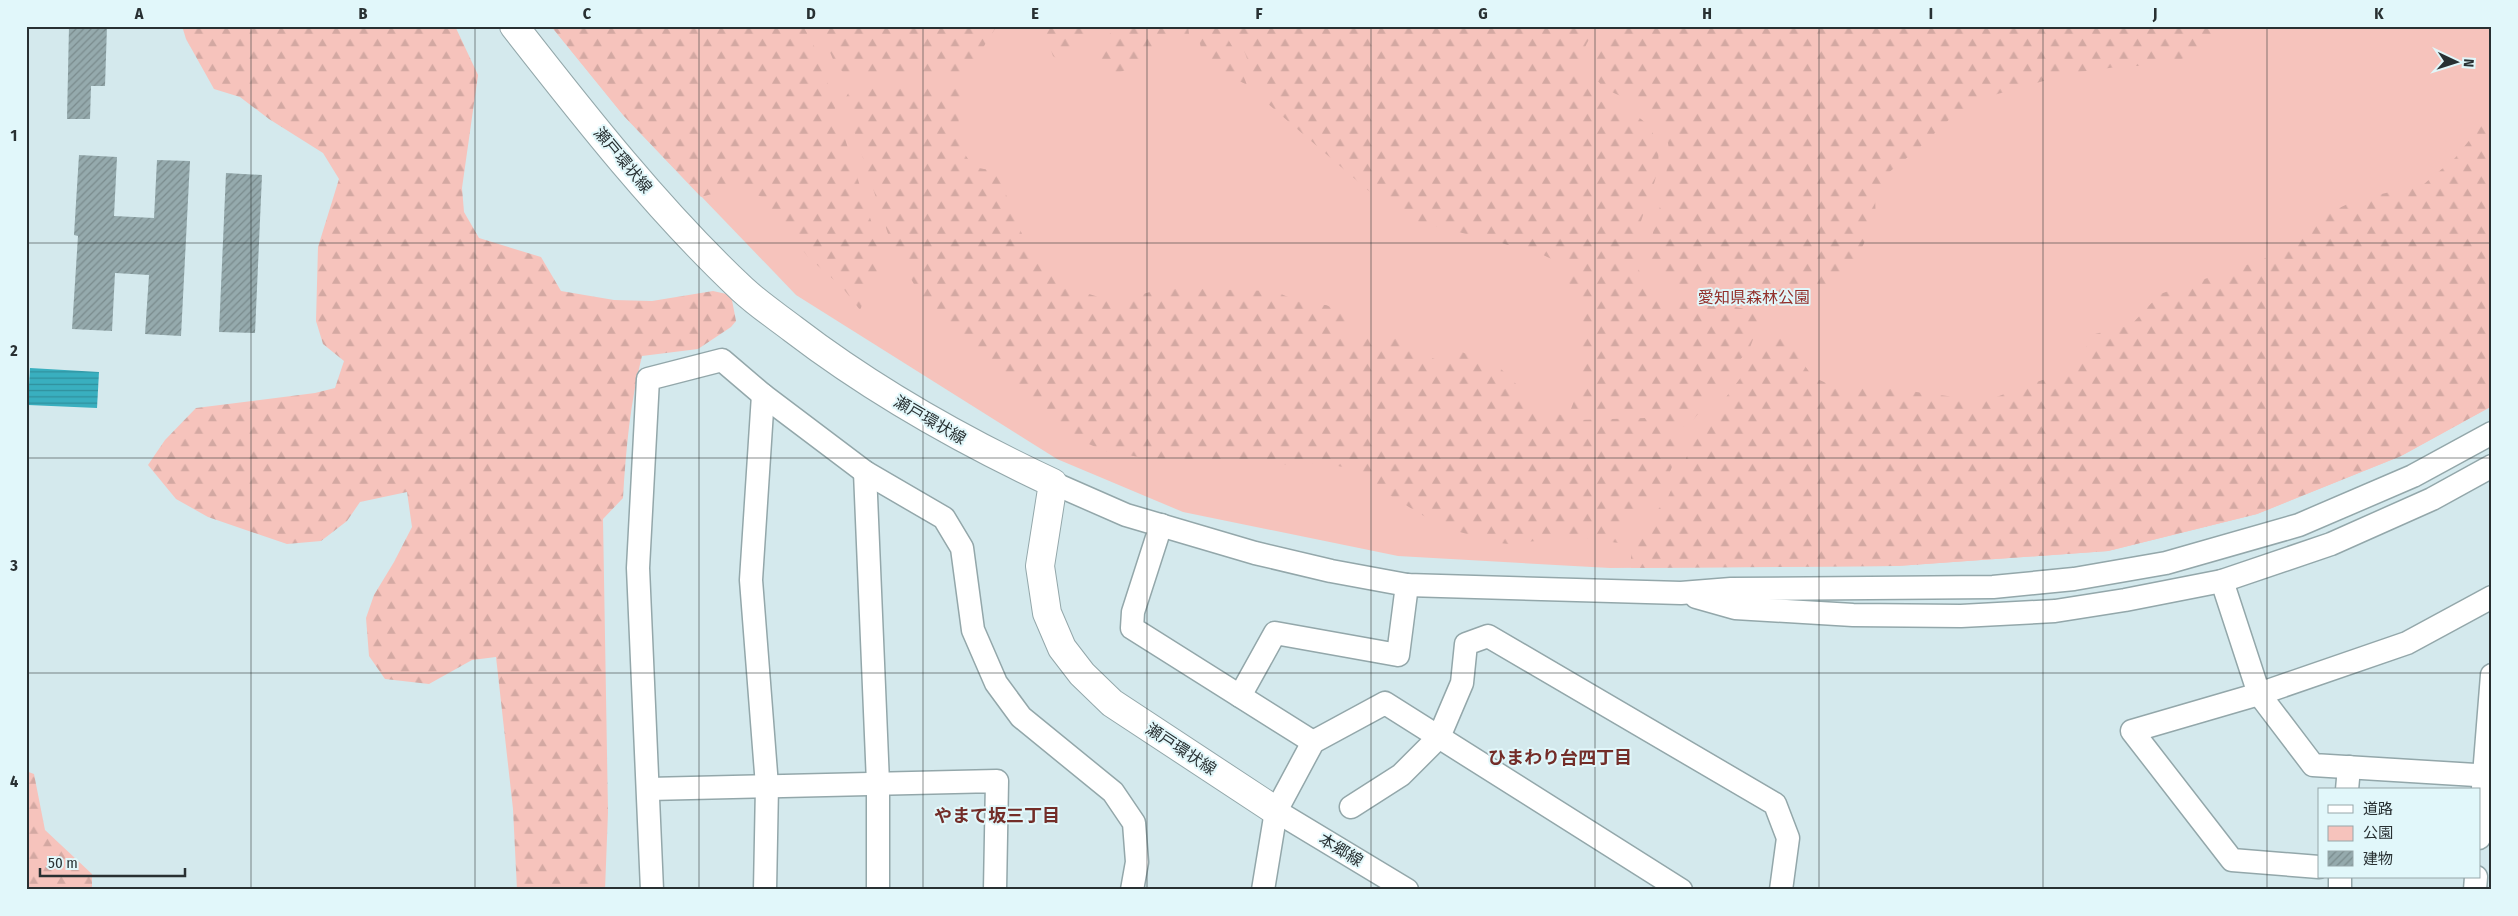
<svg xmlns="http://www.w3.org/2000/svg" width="2518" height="916" font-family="'Fira Sans Condensed','Noto Sans JP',sans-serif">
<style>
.green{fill:#f6c3bc}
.forest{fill:url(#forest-firs)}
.water{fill:url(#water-rules)}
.building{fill:url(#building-hatch)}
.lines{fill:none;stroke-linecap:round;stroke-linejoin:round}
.minor-casing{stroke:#93a7aa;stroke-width:25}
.major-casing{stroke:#93a7aa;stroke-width:30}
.minor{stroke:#fff;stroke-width:22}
.major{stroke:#fff;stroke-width:28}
.grid{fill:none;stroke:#283032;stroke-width:1;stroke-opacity:0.55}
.labels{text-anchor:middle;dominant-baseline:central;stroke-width:4;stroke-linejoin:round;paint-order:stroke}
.street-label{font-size:16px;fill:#283032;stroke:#e1f7fa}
.park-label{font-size:16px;fill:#93312c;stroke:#e1f7fa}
.neighbourhood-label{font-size:18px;font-weight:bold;fill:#732d28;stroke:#e1f7fa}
.neatline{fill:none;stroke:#283032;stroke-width:2}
.grid-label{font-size:16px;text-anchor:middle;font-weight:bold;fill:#283032}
</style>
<defs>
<pattern id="forest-firs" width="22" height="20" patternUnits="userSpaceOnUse" patternTransform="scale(1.25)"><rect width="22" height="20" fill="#f6c3bc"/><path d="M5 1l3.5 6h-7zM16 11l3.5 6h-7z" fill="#d3a8a2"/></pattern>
<pattern id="water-rules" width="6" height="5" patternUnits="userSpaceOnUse" patternTransform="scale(1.25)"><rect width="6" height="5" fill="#39afbf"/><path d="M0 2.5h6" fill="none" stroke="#308f9c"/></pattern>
<pattern id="building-hatch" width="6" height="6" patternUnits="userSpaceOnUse" patternTransform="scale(1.25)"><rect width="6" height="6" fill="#95aaad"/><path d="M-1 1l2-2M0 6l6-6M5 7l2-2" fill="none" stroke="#7a8b8d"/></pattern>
</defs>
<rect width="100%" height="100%" fill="#d4e9ed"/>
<polygon class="green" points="551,26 2492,26 2492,406 2401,456 2257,514 2108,551 1897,566 1610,568 1398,556 1183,512 1057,459 796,295 624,116"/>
<g class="forest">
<path d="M182 26H455L478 75 462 188 464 212 479 238 541 257 561 291 614 300 652 301 713 291 731 295 736 321 731 327 698 349 642 356C630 403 626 449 623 498L603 519 608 812 605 890H517L513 809 496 657 472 660 429 684 385 679 369 656 366 618 374 595 394 562 412 527 407 492 360 502 347 521 321 541 287 544 208 517 176 499 148 465 165 440 196 408 315 393 335 388 344 361 323 344 316 321 318 247 339 179 323 153 269 119 240 97 214 89 186 39Z"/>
<polygon points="551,26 803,26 814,46 827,82 879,246 878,269 860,310 842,287 808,257 762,197 737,187 701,197 624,116"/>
<path d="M819 26H997C985 43 977 61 961 74L844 73 835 64Z"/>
<path d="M1043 26H1102C1090 41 1078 54 1059 60L1053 56Z"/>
<path d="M1116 26H1188L1190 42 1184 38 1169 37 1159 46 1154 61 1111 75 1100 71C1094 50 1104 42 1116 26Z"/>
<path d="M1195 26H1220L1232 46 1247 85C1231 76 1210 72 1203 53 1199 44 1199 35 1195 26Z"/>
<path d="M1232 26H1599C1588 39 1579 53 1582 71 1591 121 1640 97 1655 138 1673 185 1613 237 1645 281 1666 310 1674 297 1702 300 1718 302 1734 307 1750 310L1756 313 1760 321 1749 350 1735 365 1721 386 1688 426 1665 427C1650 402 1626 412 1602 413 1591 413 1581 411 1571 409L1580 385 1577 377 1584 326 1580 301 1570 286 1564 265 1539 253 1416 221 1370 192 1267 103C1252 79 1247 51 1232 26Z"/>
<polygon points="1619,26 2230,26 2185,58 2154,66 2124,66 2072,73 1994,95 1954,115 1918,149 1888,173 1875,198 1876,220 1856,259 1847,270 1829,283 1779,304 1720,290 1699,287 1670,287 1661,280 1652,266 1649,258 1649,247 1664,192 1669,149 1666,132 1657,116 1645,107 1605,89 1596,79 1594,67 1597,51"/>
<path d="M853 85 961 88C960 113 951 150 977 167 982 170 991 169 996 170L1026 244 1042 268 1070 288 1105 299 1133 297 1163 288 1274 291 1307 305H1326L1345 313 1347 336 1399 338 1416 353 1441 361 1462 352 1499 367 1518 386 1526 401 1539 408 1578 420 1645 418 1654 422 1663 431 1685 435C1676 458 1667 482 1653 502 1641 520 1626 516 1619 543L1573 537 1509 544 1499 543 1442 527 1343 467 1322 463 1292 465 1233 460 1145 458 1105 451 1084 442 957 335 922 298 892 246 846 107V97Z"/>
<polygon points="2489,116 2492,116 2492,406 2401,456 2257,514 2108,551 1897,566 1631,568 1631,541 1667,499 1696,437 1751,364 1778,337 1791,339 1797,355 1813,377 1837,388 1862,385 1986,401 2036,382 2069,372 2095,334 2131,325 2160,294 2264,259 2310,222 2356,200 2424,184 2455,158"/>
<polygon points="26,771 34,774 45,830 92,874 92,890 26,890"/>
</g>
<polygon class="water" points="30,368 99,372 97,408 28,405"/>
<g class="building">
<polygon points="69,26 107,26 105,86 91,86 90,119 67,119"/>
<polygon points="79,155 117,157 114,216 154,218 157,160 190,161 181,336 145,334 149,275 115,273 112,331 72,329 78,236 74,235"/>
<polygon points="226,173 262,175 255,333 219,332"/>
</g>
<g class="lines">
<g class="minor-casing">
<g id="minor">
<polyline points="763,395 751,580 767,786 765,890"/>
<polyline points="865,472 878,783 878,890"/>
<polyline points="1053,483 1126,515 1255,553 1331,571 1407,585 1681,593 1731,589 1993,587 2074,579 2166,563 2299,525 2413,476 2492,433"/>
<polyline points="1161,525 1133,612 1132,628 1313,742"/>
<polyline points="2222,581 2259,694 2313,765 2492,776"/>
<polyline points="1696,597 1735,608 1853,615 1961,616 2055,611 2125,600 2222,581 2331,544 2432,499 2492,466"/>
<polyline points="1240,696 1275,633 1398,655 1407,585"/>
<polyline points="649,789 997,781 995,890"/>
<polyline points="2347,790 2349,767"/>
<polyline points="1351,807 1401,775 1439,737 1462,683 1466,644 1488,636 1775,804 1788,838 1781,890"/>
<polyline points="1276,811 1407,890"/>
<polyline points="2479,838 2492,675"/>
<polyline points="2319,867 2232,860 2132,731 2259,694 2407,643 2492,597"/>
<polyline points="652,890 638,568 648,379 722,360 763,395 865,472 944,518 962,548 973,630 996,683 1021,717 1113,792 1134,823 1137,862 1132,890"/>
<polyline points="1263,890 1276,811 1313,742 1385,703 1681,890"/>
<polyline points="2340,890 2340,877"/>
<polyline points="2475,890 2476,877"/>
</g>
</g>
<g class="major-casing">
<path id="major" d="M514 26C585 117 658 210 742 289 758 304 776 316 793 329 874 391 961 440 1053 483L1040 566 1047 613 1062 648 1082 674 1112 703 1276 811"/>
</g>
<use href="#minor" class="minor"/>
<use href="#major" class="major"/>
</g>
<path class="grid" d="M251 26V890M475 26V890M699 26V890M923 26V890M1147 26V890M1371 26V890M1595 26V890M1819 26V890M2043 26V890M2267 26V890M26 243H2492M26 458H2492M26 673H2492"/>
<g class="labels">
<g class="street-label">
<text transform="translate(623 160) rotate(50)">瀬戸環状線</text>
<text transform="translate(930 420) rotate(30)">瀬戸環状線</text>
<text transform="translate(1181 749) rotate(33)">瀬戸環状線</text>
<text transform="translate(1341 850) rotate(31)">本郷線</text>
</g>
<g class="park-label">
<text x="1754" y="297">愛知県森林公園</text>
</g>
<g class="neighbourhood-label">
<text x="1560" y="758">ひまわり台四丁目</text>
<text x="997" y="816">やまて坂三丁目</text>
</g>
</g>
<rect width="2518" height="916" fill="none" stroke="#e1f7fa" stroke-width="55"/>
<rect x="2318" y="788" width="162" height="90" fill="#e1f7fa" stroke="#97a7aa"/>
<rect x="2328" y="805" width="25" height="8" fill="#ffffff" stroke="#97a7aa"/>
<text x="2363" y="814" font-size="15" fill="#283032">道路</text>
<rect x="2328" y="826" width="25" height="15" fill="#f6c3bc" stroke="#97a7aa"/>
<text x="2363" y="838" font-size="15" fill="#283032">公園</text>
<rect x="2328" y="851" width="25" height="15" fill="url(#building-hatch)" stroke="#97a7aa"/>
<text x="2363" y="864" font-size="15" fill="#283032">建物</text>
<g transform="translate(2456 62) rotate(94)" stroke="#e1f7fa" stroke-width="4" paint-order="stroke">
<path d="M0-4L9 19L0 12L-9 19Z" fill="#283032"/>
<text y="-8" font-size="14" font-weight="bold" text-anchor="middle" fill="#283032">N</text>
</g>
<path d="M40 868v8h145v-8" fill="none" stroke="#283032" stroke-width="2.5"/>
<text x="48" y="868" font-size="15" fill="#283032" stroke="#e1f7fa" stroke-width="4" paint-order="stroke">50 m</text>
<rect x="28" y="28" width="2462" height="860" class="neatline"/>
<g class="grid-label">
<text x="139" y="19">A</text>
<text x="363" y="19">B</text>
<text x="587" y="19">C</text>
<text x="811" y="19">D</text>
<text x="1035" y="19">E</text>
<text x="1259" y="19">F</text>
<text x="1483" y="19">G</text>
<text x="1707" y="19">H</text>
<text x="1931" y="19">I</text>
<text x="2155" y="19">J</text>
<text x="2379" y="19">K</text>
<text x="14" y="141">1</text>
<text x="14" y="356">2</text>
<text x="14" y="571">3</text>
<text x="14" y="787">4</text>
</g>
</svg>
